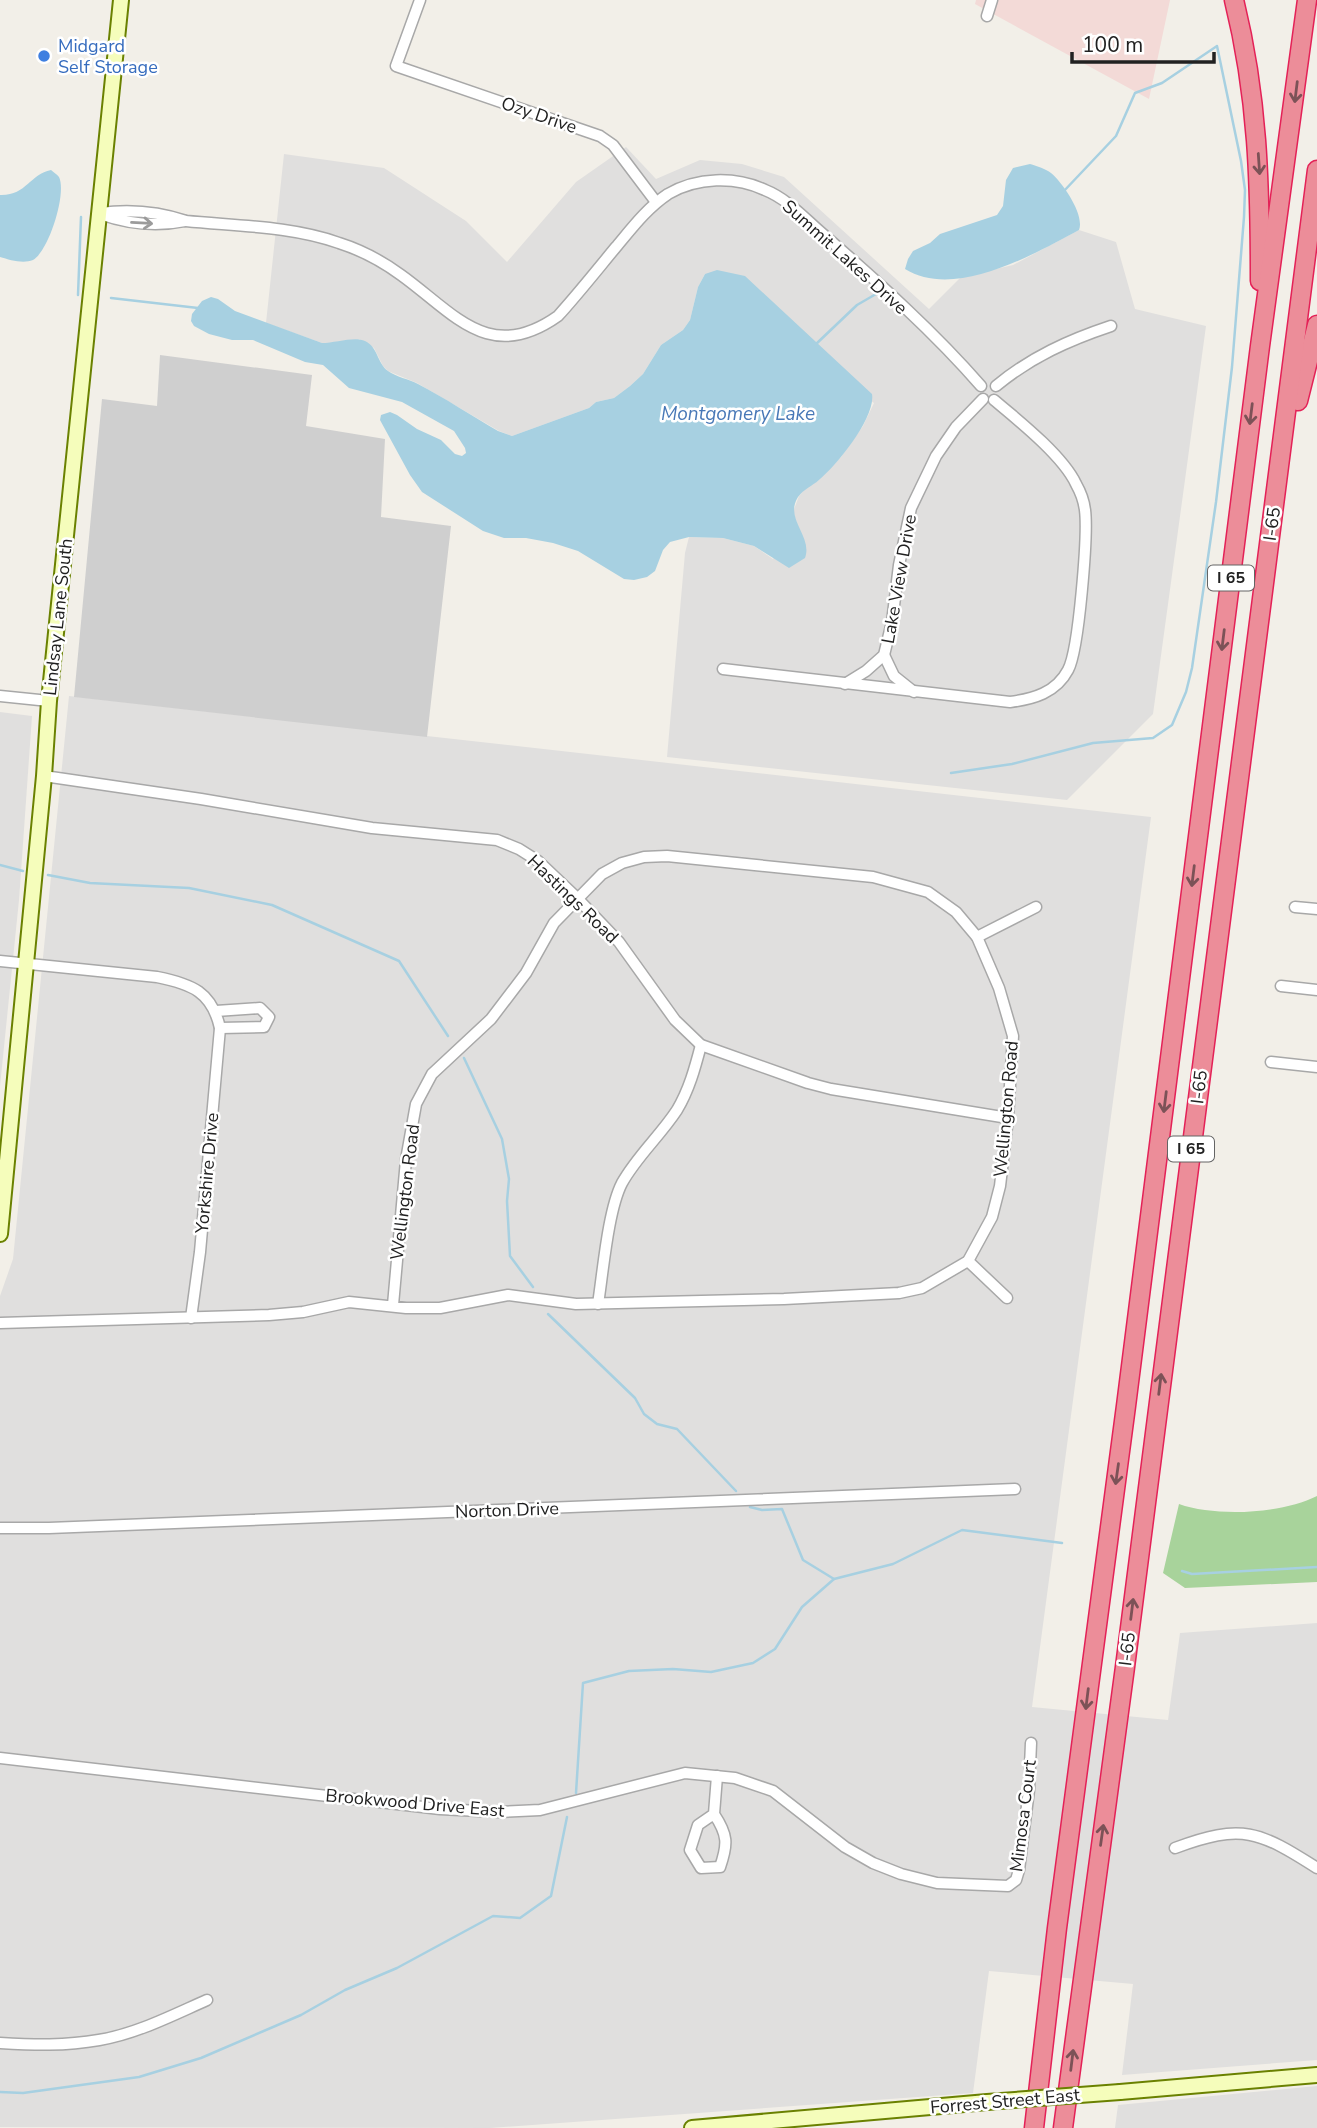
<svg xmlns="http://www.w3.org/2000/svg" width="1317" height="2128" font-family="'Nunito Sans',sans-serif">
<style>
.residential{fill:#e0dfde}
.commercial{fill:#f3dad7}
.religious{fill:#cfcfcf}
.forest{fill:#a8d39b}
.water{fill:#a7d0e1}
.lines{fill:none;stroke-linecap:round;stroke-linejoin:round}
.stream{stroke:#a7d0e1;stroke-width:2.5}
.street-casing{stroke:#a8a8a8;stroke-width:13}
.secondary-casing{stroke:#6a8100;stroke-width:18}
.highway-casing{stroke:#e42157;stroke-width:21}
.street{stroke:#fff;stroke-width:10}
.secondary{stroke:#f5fdbb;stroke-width:14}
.highway{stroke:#ec8d99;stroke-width:18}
.secondary-bridge-casing{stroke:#6a8100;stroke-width:18;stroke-linecap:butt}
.secondary-bridge{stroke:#f5fdbb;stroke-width:14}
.oneway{stroke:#7c5257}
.oneway2{stroke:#9b9b9b}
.shop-dot{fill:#3f7fe0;stroke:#fff;stroke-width:2.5}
.labels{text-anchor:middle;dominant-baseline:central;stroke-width:5;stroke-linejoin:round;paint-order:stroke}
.shield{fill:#fff;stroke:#646464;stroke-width:2}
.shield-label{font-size:16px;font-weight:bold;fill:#212121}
.shop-label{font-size:18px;fill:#366cbe;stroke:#fff;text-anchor:start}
.street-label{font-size:18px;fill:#212121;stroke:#fff}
.water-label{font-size:19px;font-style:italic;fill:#4878b7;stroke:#fff}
</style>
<rect width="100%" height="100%" fill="#f2efe8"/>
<g class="residential">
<polygon points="626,147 656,179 700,160 742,164 784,177 929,309 961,277 1013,265 1079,230 1116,242 1135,309 1206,326 1153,714 1067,800 667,757 685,553 689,537 723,538 754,546 773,559 797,523 793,512 799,496 806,488 819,480 841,457 863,426 874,403 705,274 698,287 690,320 683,330 661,345 643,374 630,386 614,398 596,402 589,408 512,436 499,431 417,383 388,371 383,366 374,348 359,339 338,343 322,343 266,323 284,154 384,168 466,221 507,262 576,182"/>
<polygon points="69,696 1151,817 1032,1707 1168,1720 1180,1633 1317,1623 1317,2060 1122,2075 1133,1984 989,1971 973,2093 490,2128 0,2127 0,1296 13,1259"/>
<polygon points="0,712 32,716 19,900 0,1086"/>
<polygon points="1317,2086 1317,2128 1115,2128 1118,2105"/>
</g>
<polygon class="commercial" points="976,0 1170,0 1149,99 975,4"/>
<polygon class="religious" points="160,355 312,375 306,426 385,439 381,517 451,526 427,737 74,697 102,399 157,406"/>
<path class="forest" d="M1317 1496V1582L1185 1588 1163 1573 1179 1504C1216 1517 1281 1514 1317 1496Z"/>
<g class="water">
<path d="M1030 164C1037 166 1046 169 1051 173 1063 183 1085 215 1079 230 1034 254 955 300 905 269L908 259 913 251 930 243 940 234 997 215 1003 206 1006 180 1013 168Z"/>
<path d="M51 170C53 172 57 174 59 177 67 193 49 251 33 260 23 264 10 260 0 257V195C26 196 30 174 51 170Z"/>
<path d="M717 270 745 276 872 394C876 417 837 465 819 480 812 486 804 489 798 497 784 519 813 536 805 558L789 568 754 546 723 538 689 537 670 542 663 550 655 571 647 577 634 580 624 579 578 551 553 543 526 538H504L483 531 422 492 410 475 380 420 381 415 390 412 397 415 417 429 441 440 455 454 462 456 466 453 465 448 454 431 402 402 349 388 323 365 305 362 253 340H232L209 334 194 326 191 321 192 314 202 301 211 297 218 299 235 311 322 343C335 343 355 336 365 341 378 347 377 363 388 371 396 377 409 379 418 384 445 398 472 416 498 431L512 436 589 408 596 402 614 398 630 386 643 374 661 345 683 330 690 320 698 287 705 274Z"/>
</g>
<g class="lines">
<g class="stream">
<polyline points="78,295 81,217"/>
<polyline points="111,298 198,308"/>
<polyline points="815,345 857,305 876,294"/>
<polyline points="951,773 1012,764 1093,743 1153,738 1172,725 1186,692 1192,668 1216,502 1232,367 1244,217 1245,190 1241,161 1217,46 1162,83 1135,93 1116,136 1063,192"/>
<polyline points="0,865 23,871"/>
<polyline points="48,875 90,883 189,888 272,905 399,961 448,1036"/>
<polyline points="464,1058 502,1139 509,1179 507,1201 510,1256 533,1287"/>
<polyline points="548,1314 635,1398 644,1414 657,1424 677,1429 736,1491"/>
<polyline points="750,1507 762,1510 782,1509 803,1560 834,1579"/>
<polyline points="1182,1571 1192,1574 1317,1567"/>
<polyline points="576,1793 583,1683 629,1671 673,1669 711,1672 753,1663 775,1649 802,1607 834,1579 893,1564 962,1530 1062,1543"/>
<polyline points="0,2092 23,2093 139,2077 201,2058 301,2015 345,1990 397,1968 493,1916 520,1918 551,1896 567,1817"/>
</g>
<g class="street-casing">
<g id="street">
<polyline points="420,0 396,66 600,136 613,145 656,202"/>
<polyline points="987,16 992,0"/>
<path d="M100 213C130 209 157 211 186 221 236 226 292 226 339 243 361 250 382 261 401 275 454 313 489 365 558 316 578 294 597 270 616 247 632 228 647 208 668 194 697 177 735 176 765 190 788 199 806 220 824 235 878 282 934 332 981 386"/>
<path d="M100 214C128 224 156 227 185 221"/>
<path d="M996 386C1031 357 1069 340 1111 326"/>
<polyline points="884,655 894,676 914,692"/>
<path d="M723 669 1010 702C1033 699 1056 693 1068 670 1079 650 1088 534 1085 510 1084 502 1080 491 1076 484 1063 456 1018 420 994 400"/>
<polyline points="845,684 866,671 884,655 892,622 899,565 911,508 936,456 956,427 983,399"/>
<polyline points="0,696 49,701"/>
<polyline points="44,776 201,799 372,828 497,840 519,849 538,861 577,898 619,942 675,1020 701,1045 808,1083 831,1089 1008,1118"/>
<polyline points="1295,907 1317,909"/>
<polyline points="977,937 1036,907"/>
<path d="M0 961 157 977C192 984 212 992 220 1028L200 1252 191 1318"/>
<polyline points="1281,986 1317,990"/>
<polyline points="216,1011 260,1008 269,1017 264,1027 220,1028"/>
<polyline points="1271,1062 1317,1067"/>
<polyline points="968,1261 1007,1298"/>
<path d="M598 1304C603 1272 608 1210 622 1183 637 1156 660 1136 677 1110 689 1090 695 1068 701 1045"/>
<polyline points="0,1323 269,1315 303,1312 349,1302 406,1308 440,1308 508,1295 576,1304 784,1299 899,1293 922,1288 968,1261 992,1217 1000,1186 1008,1118 1013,1036 999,988 977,937 956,912 928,892 873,877 667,856 644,857 622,863 602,874 554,923 526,973 491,1019 432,1074 416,1104 406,1160 393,1305"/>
<polyline points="0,1528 49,1528 1015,1489"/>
<polyline points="0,1758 440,1809 499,1812 540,1810 685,1773 735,1778 773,1791 845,1847 873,1863 901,1874 937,1883 1008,1886 1016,1880 1019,1870 1029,1790 1031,1743"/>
<path d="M714 1814C728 1835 728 1844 720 1867L701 1868 690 1850 698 1825 714 1814 717 1776"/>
<path d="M1175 1848C1242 1823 1259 1831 1317 1868"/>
<path d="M0 2043C34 2045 65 2046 99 2040 136 2034 173 2015 207 2000"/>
</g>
</g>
<g class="secondary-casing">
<g id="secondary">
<polyline points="0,1234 44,776 49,701 121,0"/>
<polyline points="1120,2092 1317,2075"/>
<polyline points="692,2128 987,2102"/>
</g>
</g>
<g class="highway-casing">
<g id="highway">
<path d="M1234 0C1258 97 1260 183 1260 281"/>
<polyline points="1298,401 1317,325"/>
<polyline points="1034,2128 1057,1928 1126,1406 1260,346 1307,0"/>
<polyline points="1063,2128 1125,1667 1317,170"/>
</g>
</g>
<use href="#street" class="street"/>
<use href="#secondary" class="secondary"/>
<use href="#highway" class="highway"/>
<g class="secondary-bridge-casing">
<polyline id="secondary-bridge" points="987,2102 1120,2092"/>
</g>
<use href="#secondary-bridge" class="secondary-bridge"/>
</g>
<defs><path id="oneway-shaft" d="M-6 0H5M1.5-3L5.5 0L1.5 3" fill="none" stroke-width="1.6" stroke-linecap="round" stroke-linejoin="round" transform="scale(1.75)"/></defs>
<g class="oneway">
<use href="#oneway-shaft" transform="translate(1296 92) rotate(97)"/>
<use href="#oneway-shaft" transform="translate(1259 164) rotate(86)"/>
<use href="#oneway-shaft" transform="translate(1251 414) rotate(97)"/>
<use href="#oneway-shaft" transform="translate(1223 640) rotate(97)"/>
<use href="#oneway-shaft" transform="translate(1193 876) rotate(97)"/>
<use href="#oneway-shaft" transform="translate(1165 1102) rotate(97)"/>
<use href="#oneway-shaft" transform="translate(1160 1384) rotate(-83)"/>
<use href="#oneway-shaft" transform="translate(1117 1474) rotate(98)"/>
<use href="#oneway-shaft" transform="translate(1132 1609) rotate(-83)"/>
<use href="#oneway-shaft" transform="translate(1087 1699) rotate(97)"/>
<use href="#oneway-shaft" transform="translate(1102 1835) rotate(-82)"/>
<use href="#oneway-shaft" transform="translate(1072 2060) rotate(-83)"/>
</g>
<use class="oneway2" href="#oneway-shaft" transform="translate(142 223) rotate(3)"/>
<circle class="shop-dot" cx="44" cy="56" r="7"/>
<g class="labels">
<g class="shield">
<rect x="1208" y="565.5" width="46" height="25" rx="5"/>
<rect x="1168" y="1136.5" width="46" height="25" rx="5"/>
</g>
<g class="shield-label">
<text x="1231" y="578">I 65</text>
<text x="1191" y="1149">I 65</text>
</g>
<g class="shop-label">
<text x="58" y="46">Midgard<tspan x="58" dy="21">Self Storage</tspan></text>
</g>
<g class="street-label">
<text transform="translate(539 115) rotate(19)">Ozy Drive</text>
<text transform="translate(845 257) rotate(42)">Summit Lakes Drive</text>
<text transform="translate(1272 524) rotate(-82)">I-65</text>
<text transform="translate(899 579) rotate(-80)">Lake View Drive</text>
<text transform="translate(58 617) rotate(-84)">Lindsay Lane South</text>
<text transform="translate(573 899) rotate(44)">Hastings Road</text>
<text transform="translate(1199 1087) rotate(-83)">I-65</text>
<text transform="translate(1006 1109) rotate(-85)">Wellington Road</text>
<text transform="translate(207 1173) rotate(-85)">Yorkshire Drive</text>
<text transform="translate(405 1192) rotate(-83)">Wellington Road</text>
<text transform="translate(507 1510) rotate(-2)">Norton Drive</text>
<text transform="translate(1127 1649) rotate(-83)">I-65</text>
<text transform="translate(415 1803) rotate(5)">Brookwood Drive East</text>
<text transform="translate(1023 1816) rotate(-83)">Mimosa Court</text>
<text transform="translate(1005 2101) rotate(-5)">Forrest Street East</text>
</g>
<g class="water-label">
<text x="738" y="414">Montgomery Lake</text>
</g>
</g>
<path d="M1072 52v10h142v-10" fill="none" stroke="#212121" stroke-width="3.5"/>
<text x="1082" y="52" font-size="21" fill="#212121" stroke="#ffffff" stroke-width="5" paint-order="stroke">100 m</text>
</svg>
